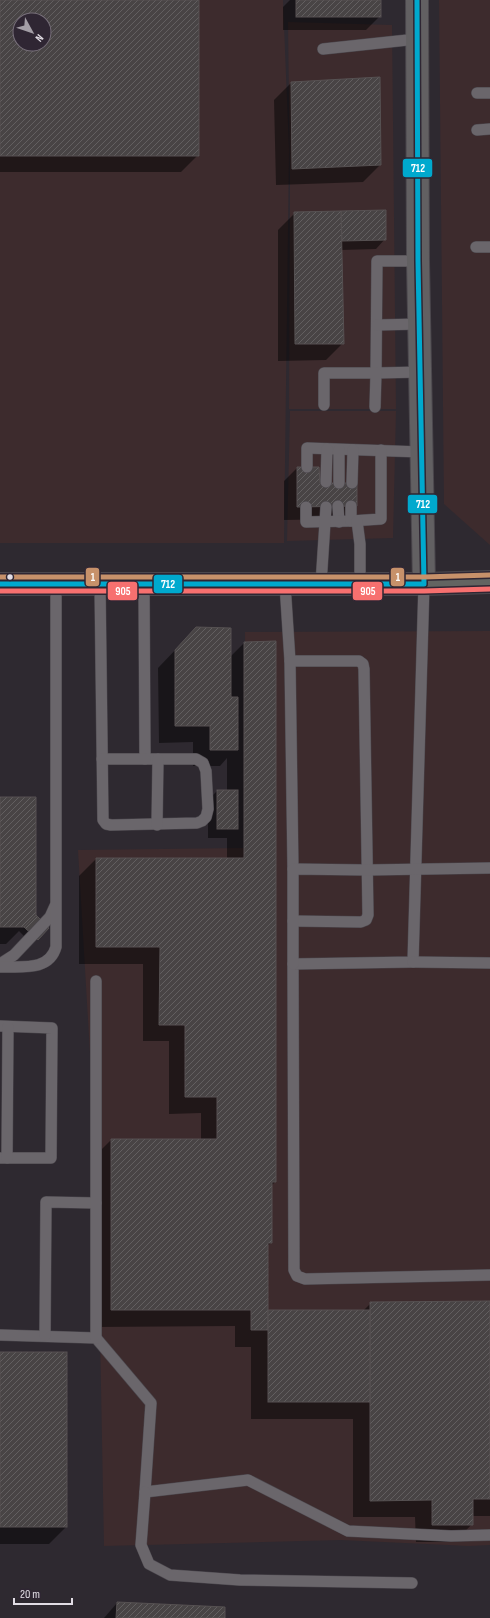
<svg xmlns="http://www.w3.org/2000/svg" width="490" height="1618" font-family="'Sofia Sans Condensed',sans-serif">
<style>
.commercial{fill:#3d2b2d;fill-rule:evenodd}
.shadow{fill:#0007;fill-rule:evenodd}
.building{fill:url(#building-hatch);stroke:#565152;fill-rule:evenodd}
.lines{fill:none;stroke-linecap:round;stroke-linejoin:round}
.lane-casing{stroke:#4b474d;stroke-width:12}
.secondary-casing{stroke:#4b474d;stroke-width:24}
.primary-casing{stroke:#4b474d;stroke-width:24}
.lane{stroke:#6a666b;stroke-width:11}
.secondary{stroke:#626062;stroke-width:22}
.primary{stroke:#636461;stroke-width:22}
.bus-1-casing{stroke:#2f2633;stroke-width:8}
.bus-2-casing{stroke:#2f2633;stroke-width:8}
.bus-3-casing{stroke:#2f2633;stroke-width:8}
.bus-1{stroke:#00a9ce;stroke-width:5}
.bus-2{stroke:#f7706f;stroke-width:5}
.bus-3{stroke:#c7916a;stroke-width:5}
.bus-dot{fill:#e2dde5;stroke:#2f2633;stroke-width:1.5}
.line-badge{stroke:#2f2633;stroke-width:1.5}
.badge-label{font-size:11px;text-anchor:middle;font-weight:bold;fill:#fff}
</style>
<defs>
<pattern id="building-hatch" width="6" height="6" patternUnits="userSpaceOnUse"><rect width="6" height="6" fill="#484445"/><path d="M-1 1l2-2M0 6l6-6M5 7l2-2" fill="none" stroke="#625f60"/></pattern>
</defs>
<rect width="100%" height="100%" fill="#2e2930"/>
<g class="commercial">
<path d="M0 0H283L289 150 284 543H0ZM20 20H44V44H20Z"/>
<polygon points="439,0 490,0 490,545 444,504"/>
<polygon points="288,22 392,25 396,409 289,409 290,180"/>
<polygon points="290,411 396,411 393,538 287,541"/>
<polygon points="490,631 490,1545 469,1546 341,1540 104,1546 97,1172 78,850 246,848 245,632"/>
</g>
<g class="shadow">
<path d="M0 0H198V155L181 172H0ZM20 20H44V44H20Z"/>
<polygon points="290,0 380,0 380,16 366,30 283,30 283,7"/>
<polygon points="379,78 380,165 363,182 276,185 274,100 291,83"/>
<polygon points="385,211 385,239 376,249 341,250 343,343 326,360 278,361 278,230 295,213"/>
<polygon points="297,468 319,484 356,506 342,519 284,520 284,481"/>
<polygon points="244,643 275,1182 271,1186 271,1243 267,1246 267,1311 363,1311 371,1303 490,1302 490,1516 472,1516 472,1524 455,1542 416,1542 415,1517 353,1517 353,1419 251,1419 251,1347 235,1347 235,1326 94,1327 94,1157 111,1140 201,1140 201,1113 169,1114 169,1041 143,1041 143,964 79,964 79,876 96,859 227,859 227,838 208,838 208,800 217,791 227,791 227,758 220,766 193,766 193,742 159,743 158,668 179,646 230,657"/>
<polygon points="0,798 35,916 48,928 32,944 19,931 6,944 0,944"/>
<polygon points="0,1353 66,1527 49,1544 0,1544"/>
<polygon points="117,1603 224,1618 104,1618"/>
</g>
<g class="building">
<path d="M0 0H199V156H0ZM20 20H44V44H20Z"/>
<rect x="296" y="0" width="85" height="17"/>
<polygon points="380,77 381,165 292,169 291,82"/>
<polygon points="386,210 386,240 342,241 341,211"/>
<polygon points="341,211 344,344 295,344 294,212"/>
<polygon points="297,467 319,467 320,483 357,483 357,506 297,507"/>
<polygon points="196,627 231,628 231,697 238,697 238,750 210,750 210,726 175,726 175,650"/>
<polygon points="276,641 276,1182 272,1182 272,1243 268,1243 268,1330 251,1330 251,1310 111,1310 111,1139 217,1139 217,1097 185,1097 185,1025 159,1025 160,947 96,947 96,858 244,858 244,642"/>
<rect x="217" y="790" width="21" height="39"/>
<polygon points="0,797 36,797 36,915 24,927 0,927"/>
<polygon points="36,915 49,928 38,940 24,927"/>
<polygon points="490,1301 490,1499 473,1499 473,1525 432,1525 432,1500 370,1501 370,1302"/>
<rect x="268" y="1310" width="102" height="92"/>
<rect x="0" y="1352" width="67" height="175"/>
<polygon points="117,1602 225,1607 225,1618 116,1618"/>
</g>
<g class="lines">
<g class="lane-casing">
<g id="lane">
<polyline points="323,49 417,39"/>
<polyline points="477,93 490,93"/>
<polyline points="477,130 490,129"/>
<polyline points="476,247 490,247"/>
<polyline points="418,261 377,261 376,373 421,372"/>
<polyline points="377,325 419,324"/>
<polyline points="324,405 324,373 376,373 375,407"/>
<polyline points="307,467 307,448 421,452"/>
<polyline points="326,482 327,449"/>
<polyline points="339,483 339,450"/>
<polyline points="352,483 353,450"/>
<polyline points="338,506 339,522"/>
<polyline points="306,507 306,522 351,521 381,519 381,450"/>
<polyline points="351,521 351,506"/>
<polyline points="357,521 360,544 360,584"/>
<polyline points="100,584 103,820 106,824 111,825 197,823 202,821 206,817 208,809 206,771 203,763 196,759 145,759 144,584"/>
<polyline points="285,584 290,661"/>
<polyline points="321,584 326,507"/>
<polyline points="424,584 413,962 293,964 294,1270 297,1276 305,1279 490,1275"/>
<polyline points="102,759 145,759"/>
<polyline points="157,825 158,759"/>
<polyline points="293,869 290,661 359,661 363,664 364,669 368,915 366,920 361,922 293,921"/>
<polyline points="413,962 490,963"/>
<polyline points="0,964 14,955 50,917 55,906"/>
<polyline points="293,964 293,869 367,870 490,868"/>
<path d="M0 967C20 966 49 972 56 947V584"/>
<polyline points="0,1026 52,1028 51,1158 0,1158"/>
<polyline points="7,1158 8,1027"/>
<polyline points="0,1335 96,1338 151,1403 145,1492 248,1480 348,1531 451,1536 490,1535"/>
<polyline points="45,1335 46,1202 96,1203"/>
<polyline points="96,1338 96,981"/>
<polyline points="145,1492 141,1545 149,1564 170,1575 240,1580 412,1583"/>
</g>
</g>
<g class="secondary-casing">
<polyline id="secondary" points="417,0 418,261 424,584"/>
</g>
<g class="primary-casing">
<polyline id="primary" points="0,584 424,584 490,582"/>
</g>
<use href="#lane" class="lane"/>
<use href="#secondary" class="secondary"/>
<use href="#primary" class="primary"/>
<g class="bus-1-casing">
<polyline id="bus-1" points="0,584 424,584 418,261 417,0"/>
</g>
<g class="bus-2-casing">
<polyline id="bus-2" points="0,591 424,591 490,589"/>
</g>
<g class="bus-3-casing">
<polyline id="bus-3" points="0,577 424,577 490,575"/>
</g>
<use href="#bus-1" class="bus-1"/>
<use href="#bus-2" class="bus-2"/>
<use href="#bus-3" class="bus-3"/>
</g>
<circle class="bus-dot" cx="10" cy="577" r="3.5"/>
<g class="line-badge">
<rect x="402" y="158" width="31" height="20" rx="4" fill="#00a9ce"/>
<rect x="407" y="494" width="31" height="20" rx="4" fill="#00a9ce"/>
<rect x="85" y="567" width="15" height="20" rx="4" fill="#c7916a"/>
<rect x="390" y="567" width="15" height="20" rx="4" fill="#c7916a"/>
<rect x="153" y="574" width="30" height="20" rx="4" fill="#00a9ce"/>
<rect x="107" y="581" width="31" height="20" rx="4" fill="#f7706f"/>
<rect x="352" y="581" width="31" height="20" rx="4" fill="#f7706f"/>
</g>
<g class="badge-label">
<text x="418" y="172">712</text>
<text x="423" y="508">712</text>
<text x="93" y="581">1</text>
<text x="398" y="581">1</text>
<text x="168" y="588">712</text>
<text x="123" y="595">905</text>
<text x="368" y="595">905</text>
</g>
<g transform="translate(32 32) rotate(130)"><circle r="19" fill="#2f2633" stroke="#776f7a"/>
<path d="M0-3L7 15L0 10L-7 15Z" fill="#a39ea6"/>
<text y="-6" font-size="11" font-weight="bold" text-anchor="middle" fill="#e2dde5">N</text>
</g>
<path d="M14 1598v6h58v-6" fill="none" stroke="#e2dde5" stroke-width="2"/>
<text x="20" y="1598" font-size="12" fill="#e2dde5" stroke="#2f2633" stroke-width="3" paint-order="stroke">20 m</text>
</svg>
